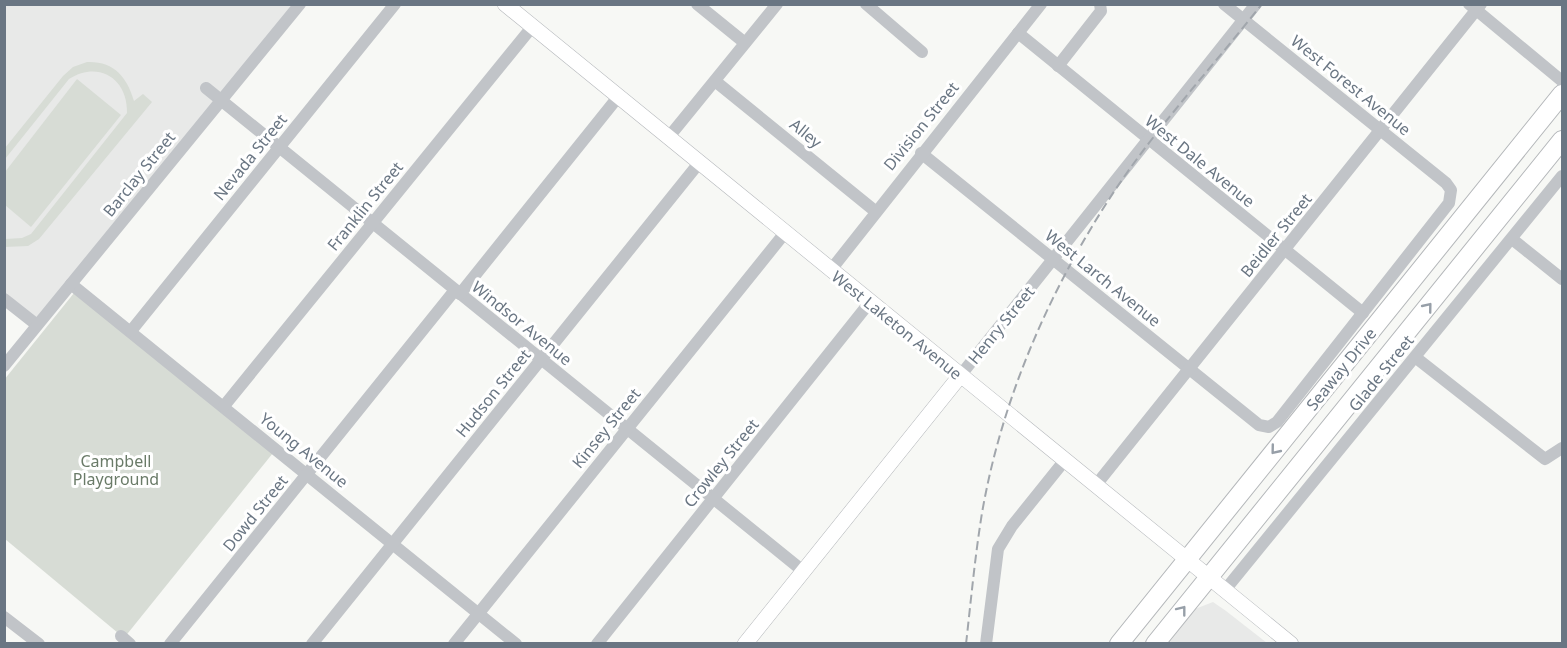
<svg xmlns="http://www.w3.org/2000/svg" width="1567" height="648" font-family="'Noto Sans',sans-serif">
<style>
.built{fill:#e8e9e8}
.green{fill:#d7dcd5}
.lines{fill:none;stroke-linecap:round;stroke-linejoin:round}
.major-casing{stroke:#b3b6ba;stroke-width:16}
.highway-casing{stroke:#b4b7ba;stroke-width:20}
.minor{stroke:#c1c4c8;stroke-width:12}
.major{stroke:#fff;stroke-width:15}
.highway{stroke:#fff;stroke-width:18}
.rail{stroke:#a1a6ac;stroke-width:2;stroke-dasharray:9 4.5;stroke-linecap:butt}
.oneway{stroke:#979fa8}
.labels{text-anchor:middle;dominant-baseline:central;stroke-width:6;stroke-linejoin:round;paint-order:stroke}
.street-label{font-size:16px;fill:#6a7683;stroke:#fff}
.park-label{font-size:16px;fill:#6a7b68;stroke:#fff}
</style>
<rect width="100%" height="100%" fill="#f7f8f5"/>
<g class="built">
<polygon points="4,5 300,5 37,325 5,299"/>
<polygon points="1213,602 1226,611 1267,643 1169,643 1195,609"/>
</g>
<g class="green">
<path d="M87 62C114 61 127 77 134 101L143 94 152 102 39 239 28 246 5 247V239L22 238 31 234 127 113C128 79 99 60 69 79L5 159V148L63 76 73 67Z"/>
<polygon points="77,79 121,115 31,227 5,205 5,172"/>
<polygon points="74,293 273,453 124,638 5,539 4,380"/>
</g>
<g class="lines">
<g class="major-casing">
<g id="major">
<polyline points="505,4 1291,644"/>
<polyline points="745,644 960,376"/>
</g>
</g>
<g class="highway-casing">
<g id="highway">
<polyline points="1119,644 1562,94"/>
<polyline points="1155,644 1562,140"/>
</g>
</g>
<g class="minor">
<polyline points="697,4 745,43"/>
<polyline points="866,4 922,52"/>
<polyline points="1469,4 1562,81"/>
<polyline points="1018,33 1363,313"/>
<polyline points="1058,66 1101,11 1100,4"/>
<polyline points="715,81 875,211"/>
<polyline points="206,88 803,571"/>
<polyline points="668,138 777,4"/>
<polyline points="921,153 1259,425 1269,427 1277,422 1449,203 1451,190 1446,183 1224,4"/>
<polyline points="1512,239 1562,279"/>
<polyline points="830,271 1041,4"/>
<polyline points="71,284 516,644"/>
<polyline points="460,294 618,97"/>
<polyline points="4,299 37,325"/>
<polyline points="131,331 395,4"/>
<polyline points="1415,357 1545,459 1562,448"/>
<polyline points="4,366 300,4"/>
<polyline points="960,376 1256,4"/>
<polyline points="224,406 532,27"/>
<polyline points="1096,485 1481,4"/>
<polyline points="1225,590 1562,176"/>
<polyline points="4,617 39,644"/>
<polyline points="121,636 130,644"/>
<polyline points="170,644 455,290"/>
<polyline points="312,644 699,163"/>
<polyline points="454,644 784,234"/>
<polyline points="597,644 870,302"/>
<polyline points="986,644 998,549 1012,526 1065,460"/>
</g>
<use href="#major" class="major"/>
<use href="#highway" class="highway"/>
<path class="rail" d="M966 644C971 600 975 556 982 513 1001 403 1046 298 1106 204 1151 133 1210 70 1262 4"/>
</g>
<defs><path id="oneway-chevron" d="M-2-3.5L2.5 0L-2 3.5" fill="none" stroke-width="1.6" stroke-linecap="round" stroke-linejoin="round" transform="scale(1.5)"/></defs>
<g class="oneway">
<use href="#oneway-chevron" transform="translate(1428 307) rotate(-51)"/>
<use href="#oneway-chevron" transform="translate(1275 450) rotate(129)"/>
<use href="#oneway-chevron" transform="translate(1182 610) rotate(-52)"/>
</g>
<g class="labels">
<g class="street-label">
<text transform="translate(1351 85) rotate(39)">West Forest Avenue</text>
<text transform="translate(921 126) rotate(-51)">Division Street</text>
<text transform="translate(806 133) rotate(39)">Alley</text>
<text transform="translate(250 157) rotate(-51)">Nevada Street</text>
<text transform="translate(1200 161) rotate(39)">West Dale Avenue</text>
<text transform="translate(139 174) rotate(-51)">Barclay Street</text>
<text transform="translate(365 206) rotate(-51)">Franklin Street</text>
<text transform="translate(1276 235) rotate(-51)">Beidler Street</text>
<text transform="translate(1103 278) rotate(39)">West Larch Avenue</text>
<text transform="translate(522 323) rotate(39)">Windsor Avenue</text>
<text transform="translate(897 325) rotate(39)">West Laketon Avenue</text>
<text transform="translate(1001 325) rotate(-51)">Henry Street</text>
<text transform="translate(1341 369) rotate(-51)">Seaway Drive</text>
<text transform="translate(1381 373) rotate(-51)">Glade Street</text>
<text transform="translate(493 393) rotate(-51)">Hudson Street</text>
<text transform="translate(606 428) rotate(-51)">Kinsey Street</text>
<text transform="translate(304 450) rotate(39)">Young Avenue</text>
<text transform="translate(721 463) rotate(-51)">Crowley Street</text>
<text transform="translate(255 513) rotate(-51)">Dowd Street</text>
</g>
<g class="park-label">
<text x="116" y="461">Campbell<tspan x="116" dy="18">Playground</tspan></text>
</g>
</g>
<rect width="1567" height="648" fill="none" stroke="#6a7683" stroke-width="12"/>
</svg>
